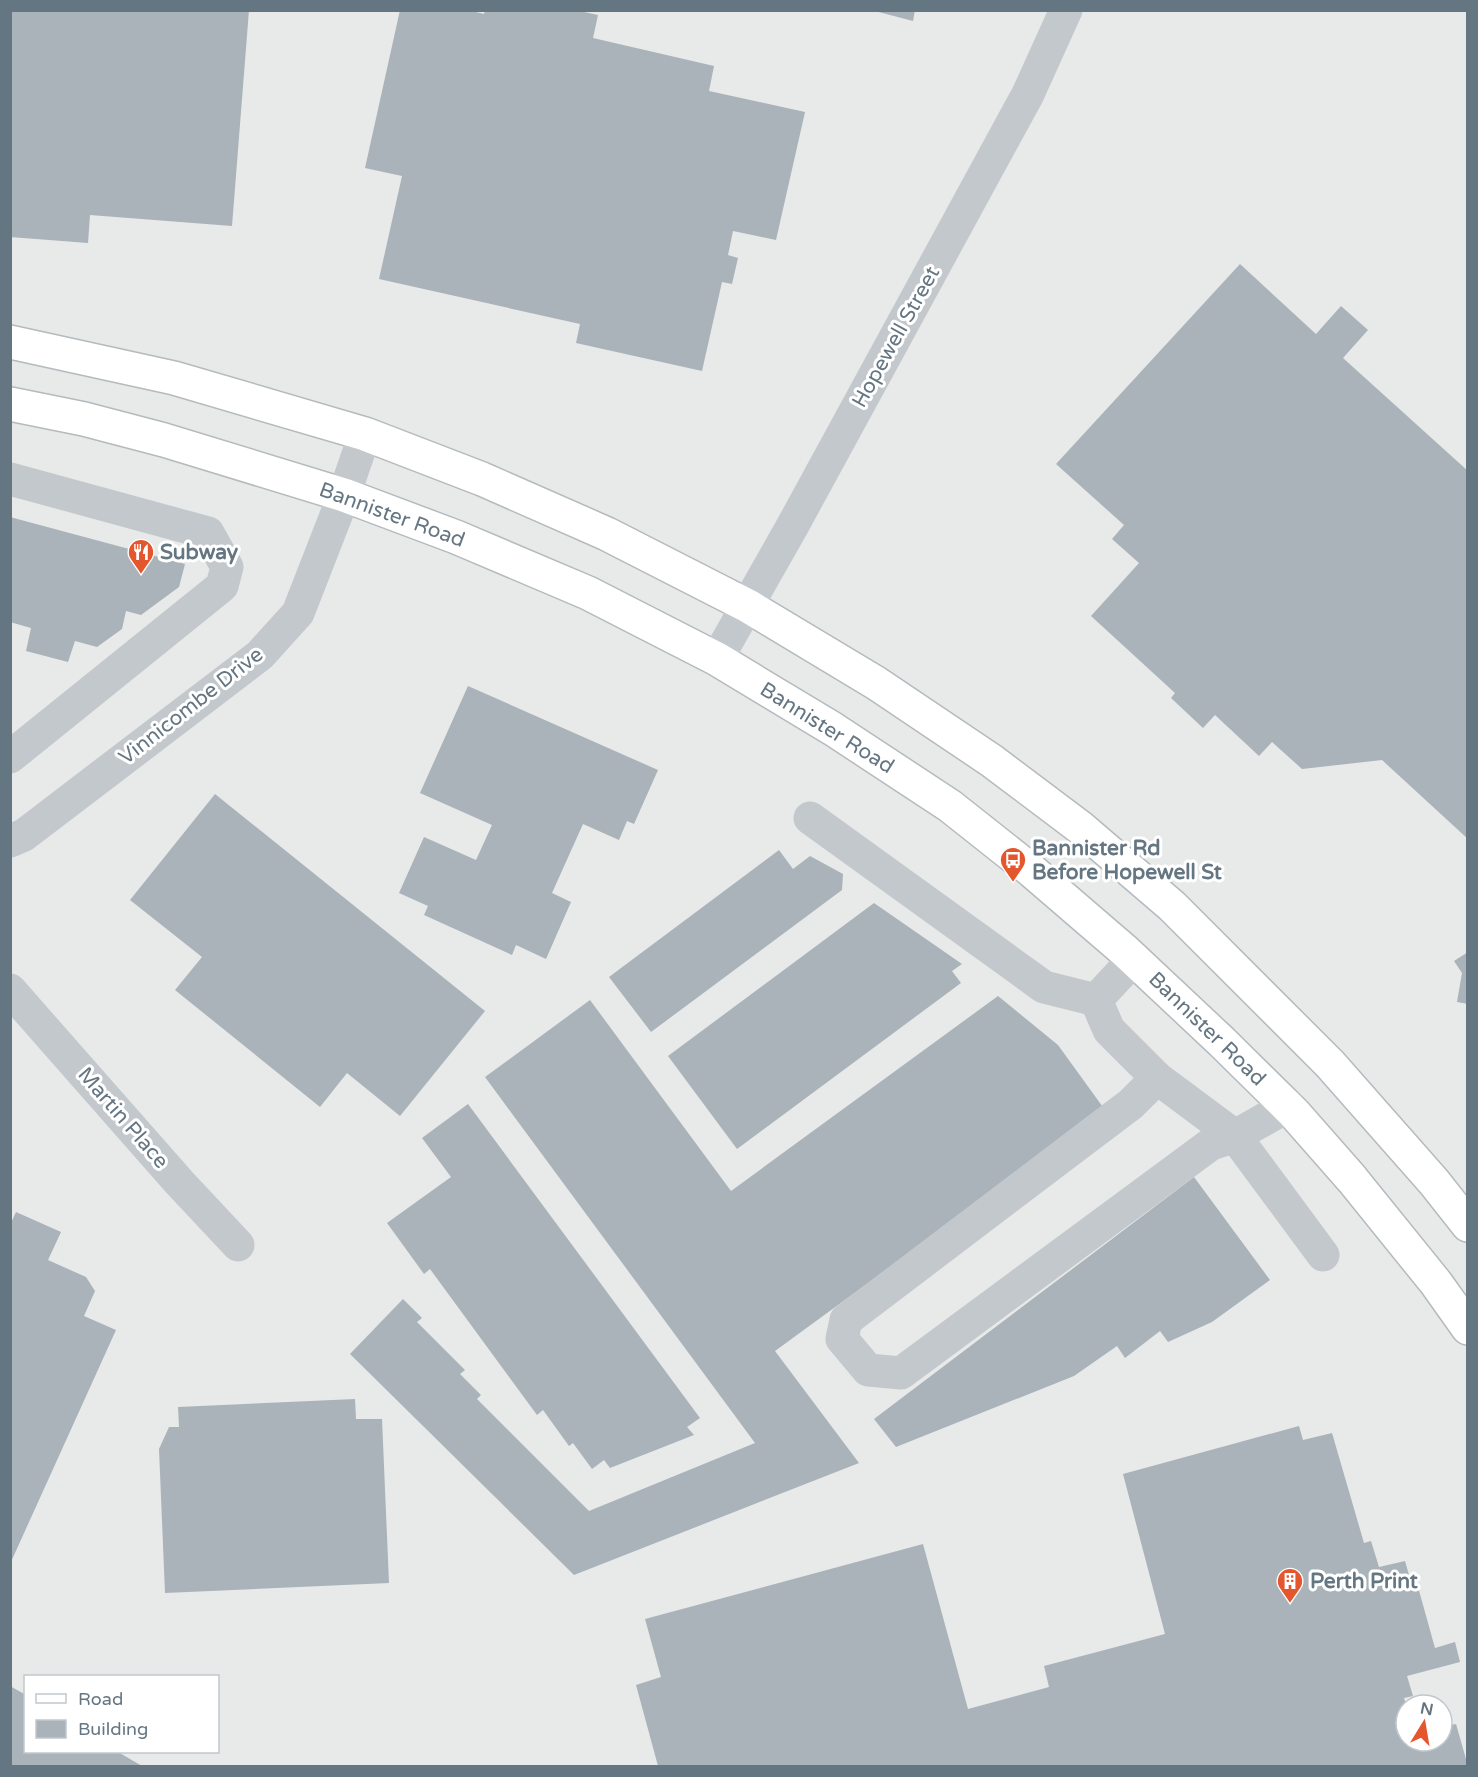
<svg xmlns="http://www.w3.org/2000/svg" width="1478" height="1777" font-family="'Varela Round',sans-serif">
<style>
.built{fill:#e8e9e9;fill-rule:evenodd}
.building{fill:#aab3b9}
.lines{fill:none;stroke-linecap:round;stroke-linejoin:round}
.major-casing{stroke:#b5babe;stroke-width:36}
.minor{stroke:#c3c8cc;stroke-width:33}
.major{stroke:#fff;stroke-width:33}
.labels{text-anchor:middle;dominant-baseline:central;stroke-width:6;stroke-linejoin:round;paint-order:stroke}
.street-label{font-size:21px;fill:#657683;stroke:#fff}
.poi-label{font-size:21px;font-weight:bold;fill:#657683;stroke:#fff;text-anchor:start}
</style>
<rect width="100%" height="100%" fill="#fafaf8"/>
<path class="built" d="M11 11H1467V1766H11ZM26 1676H218V1752H26ZM1406 1705H1442V1741H1406Z"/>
<g class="building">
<polygon points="10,10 249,10 232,226 90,215 88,243 10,237"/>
<polygon points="400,10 468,10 484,14 485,10 575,10 598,15 593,38 714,66 709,91 805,112 776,240 733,231 728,255 738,258 732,284 722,282 702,371 576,343 580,324 379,279 402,176 365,168"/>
<polygon points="871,10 915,10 913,21"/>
<polygon points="1240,264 1316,334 1341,306 1368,330 1343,358 1468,471 1468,839 1382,760 1302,769 1272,742 1259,756 1215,715 1203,728 1171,698 1175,693 1091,616 1139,563 1112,539 1124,525 1056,464"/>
<polygon points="10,517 185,564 179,587 141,615 126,611 122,629 97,647 75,641 68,662 26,651 31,628 10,622"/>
<polygon points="468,686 658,770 634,824 627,821 619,840 583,824 552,893 571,902 546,959 516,945 512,955 424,915 428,906 399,893 424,837 476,860 492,825 420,793"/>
<polygon points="215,794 485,1011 400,1116 347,1073 320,1107 175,990 202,957 130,900"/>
<polygon points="779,850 793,869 810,856 843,874 842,890 651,1032 609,977"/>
<polygon points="874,903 962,964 952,971 961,983 737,1149 668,1056"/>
<polygon points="1468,952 1468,1004 1457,1002 1462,973 1454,961"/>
<polygon points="998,996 1058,1045 1105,1110 775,1351 859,1463 574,1575 350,1354 403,1299 422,1318 417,1322 465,1370 460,1374 481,1395 477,1399 589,1511 755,1443 485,1077 590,1000 731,1191"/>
<polygon points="468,1104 700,1418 687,1427 694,1435 610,1468 604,1460 592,1469 573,1443 569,1446 543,1410 537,1415 430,1269 424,1274 387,1223 451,1177 422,1138"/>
<polygon points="1194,1177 1270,1280 1212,1322 1168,1342 1160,1331 1125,1358 1117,1346 1074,1376 896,1447 874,1419"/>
<polygon points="16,1212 61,1232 48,1260 86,1277 95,1291 84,1316 116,1330 10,1564 10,1225"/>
<polygon points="355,1399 356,1419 382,1419 389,1583 165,1593 159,1449 169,1427 179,1427 178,1407"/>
<polygon points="1299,1426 1303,1440 1332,1433 1364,1543 1371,1541 1379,1567 1405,1561 1413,1589 1418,1587 1435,1648 1455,1642 1460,1662 1407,1676 1413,1696 1404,1698 1406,1704 1406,1741 1442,1741 1442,1727 1456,1724 1468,1766 658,1766 636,1685 661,1677 645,1619 923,1544 968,1709 1049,1687 1044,1666 1165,1634 1123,1474"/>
<polygon points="10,1686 26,1695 26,1752 118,1752 142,1766 10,1766"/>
</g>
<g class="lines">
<g class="major-casing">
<g id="major">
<polyline points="10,342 174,378 365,434 482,479 607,534 748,606 876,683 992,761 1081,828 1172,906 1330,1064 1434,1182 1468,1225"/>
<polyline points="10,404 84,419 164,440 344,495 456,537 588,593 717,659 833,729 950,806 1032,871 1125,951 1222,1042 1294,1113 1352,1179 1436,1283 1468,1328"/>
</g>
</g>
<g class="minor">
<polyline points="10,479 208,533 227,567 222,586 10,757"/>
<polyline points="717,659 793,525 1028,94 1066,10"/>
<polyline points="810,818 1044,987 1096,1000"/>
<polyline points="10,841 24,835 260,655 298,613 344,495 365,434"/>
<polyline points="1134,959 1096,1000 1109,1030 1157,1078 1131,1104 846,1320 842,1339 868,1370 901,1373 1211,1144 1235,1136 1323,1255"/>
<polyline points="10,990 179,1182 238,1245"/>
<polyline points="1157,1078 1235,1136 1288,1106"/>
</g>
<use href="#major" class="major"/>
</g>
<defs>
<g id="restaurant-pin" transform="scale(1.35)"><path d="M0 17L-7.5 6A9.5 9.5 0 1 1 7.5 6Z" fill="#e4572e" stroke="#fff"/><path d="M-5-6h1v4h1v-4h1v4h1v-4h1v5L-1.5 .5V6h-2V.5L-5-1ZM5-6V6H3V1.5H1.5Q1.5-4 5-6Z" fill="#fff"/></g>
<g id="bus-pin" transform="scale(1.35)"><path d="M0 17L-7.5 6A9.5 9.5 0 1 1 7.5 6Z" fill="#e4572e" stroke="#fff"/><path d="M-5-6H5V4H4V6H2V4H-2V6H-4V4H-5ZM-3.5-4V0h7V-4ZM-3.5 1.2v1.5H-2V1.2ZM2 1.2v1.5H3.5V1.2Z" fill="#fff"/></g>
<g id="building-pin" transform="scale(1.35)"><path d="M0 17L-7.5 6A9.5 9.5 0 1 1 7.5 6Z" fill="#e4572e" stroke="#fff"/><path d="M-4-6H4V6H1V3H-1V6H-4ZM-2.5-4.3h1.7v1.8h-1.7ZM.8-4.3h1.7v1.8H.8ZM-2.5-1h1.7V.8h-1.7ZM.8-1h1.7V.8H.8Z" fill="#fff"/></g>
</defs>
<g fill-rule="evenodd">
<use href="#restaurant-pin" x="141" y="552"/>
<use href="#bus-pin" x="1013" y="860"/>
<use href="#building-pin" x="1290" y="1581"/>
</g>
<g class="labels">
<g class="street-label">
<text transform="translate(896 337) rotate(-61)">Hopewell Street</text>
<text transform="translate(392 515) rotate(20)">Bannister Road</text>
<text transform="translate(191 706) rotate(-38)">Vinnicombe Drive</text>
<text transform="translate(827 728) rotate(32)">Bannister Road</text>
<text transform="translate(1207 1029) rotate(44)">Bannister Road</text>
<text transform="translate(123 1118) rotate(49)">Martin Place</text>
</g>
<g class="poi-label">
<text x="160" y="552">Subway</text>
<text x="1032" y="848">Bannister Rd<tspan x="1032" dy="24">Before Hopewell St</tspan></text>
<text x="1310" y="1581">Perth Print</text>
</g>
</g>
<rect width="1478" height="1777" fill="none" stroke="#657683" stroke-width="24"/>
<rect x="24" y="1675" width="195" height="78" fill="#ffffff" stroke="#c1c8cd" stroke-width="1.5"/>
<rect x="36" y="1694" width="30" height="9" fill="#ffffff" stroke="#c1c8cd" stroke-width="1.5"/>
<text x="78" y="1705" font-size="18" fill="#657683">Road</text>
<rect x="36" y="1720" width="30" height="18" fill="#aab3b9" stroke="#c1c8cd" stroke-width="1.5"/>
<text x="78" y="1735" font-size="18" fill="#657683">Building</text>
<g transform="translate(1424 1723) rotate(11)"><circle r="28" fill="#ffffff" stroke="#c1c8cd" stroke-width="1.5"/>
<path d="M0-4.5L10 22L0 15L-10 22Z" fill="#e4572e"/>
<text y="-9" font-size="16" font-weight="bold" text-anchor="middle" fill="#657683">N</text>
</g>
</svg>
